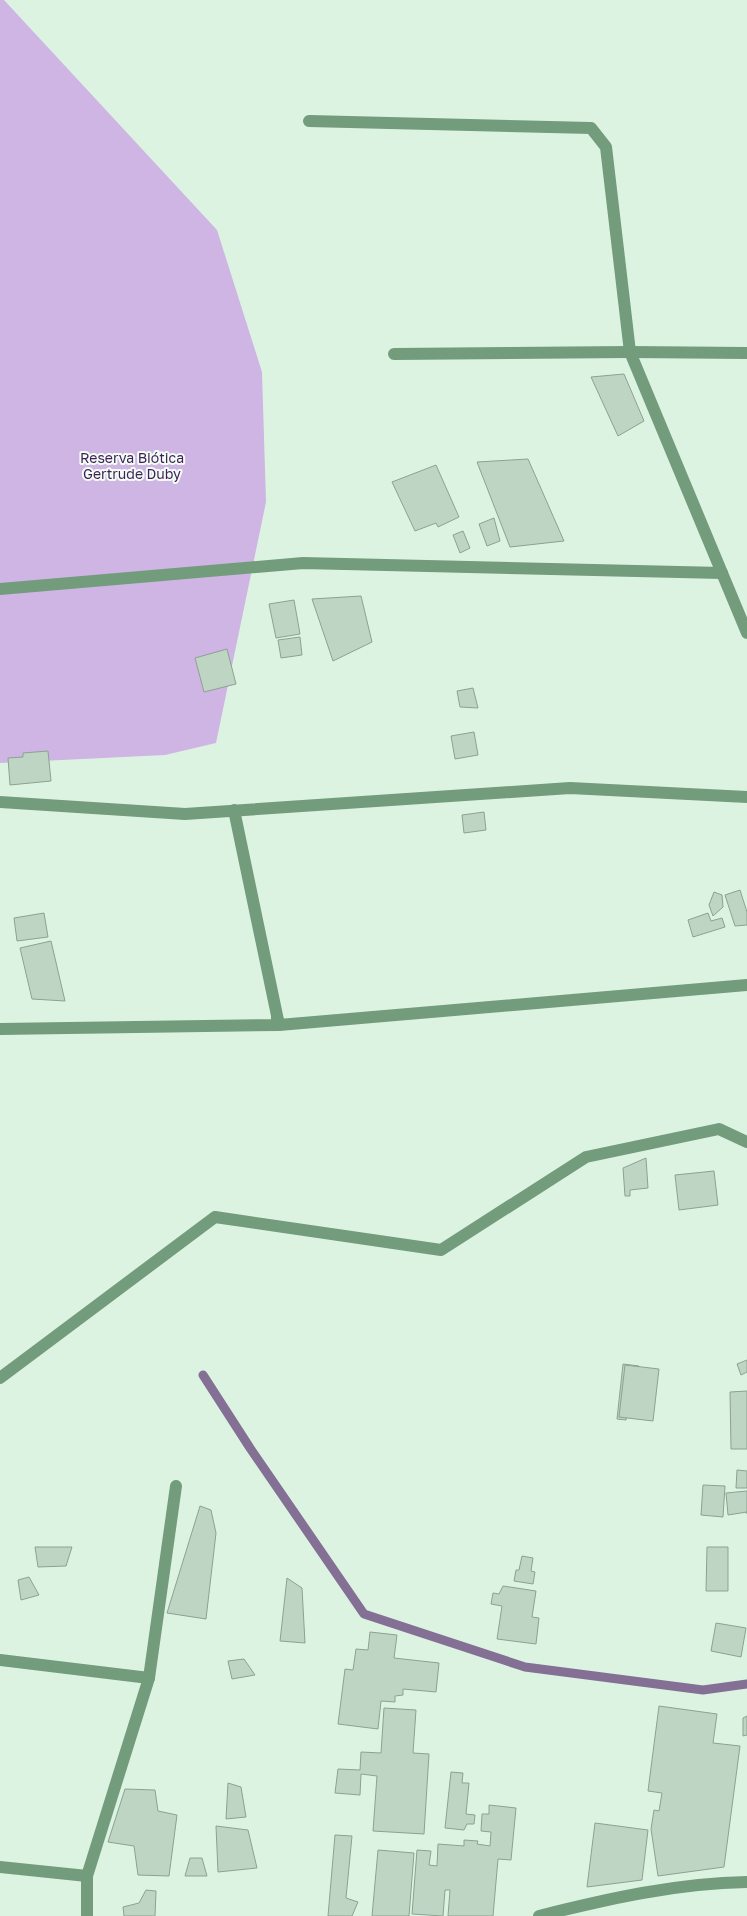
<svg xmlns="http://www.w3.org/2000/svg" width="747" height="1916" font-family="'Golos Text',sans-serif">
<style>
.green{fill:#cfb5e3}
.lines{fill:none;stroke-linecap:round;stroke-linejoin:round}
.stream{stroke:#837094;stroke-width:9}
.building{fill:#bfd5c4;stroke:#8da191}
.minor{stroke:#729c7c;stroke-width:12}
.labels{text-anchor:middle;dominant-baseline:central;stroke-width:4;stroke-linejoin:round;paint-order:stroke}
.park-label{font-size:14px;fill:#431b5c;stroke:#f1fef3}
</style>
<rect width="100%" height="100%" fill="#ddf3e2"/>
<polygon class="green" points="0,0 4,0 217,230 262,372 266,502 216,743 165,755 0,763"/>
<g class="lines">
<polyline class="stream" points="203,1375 250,1448 364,1614 525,1667 703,1690 747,1684"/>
</g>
<g class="building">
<polygon points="624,374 644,421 618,436 591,377"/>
<polygon points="528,459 564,541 510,547 477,462"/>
<polygon points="436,465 459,517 438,527 436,523 415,531 392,482"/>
<polygon points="494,518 500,541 487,546 479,524"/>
<polygon points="463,531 470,548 460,553 453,535"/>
<polygon points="361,596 372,642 333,661 312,599"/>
<polygon points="294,600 300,634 276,638 269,604"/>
<polygon points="300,637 302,655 281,658 278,640"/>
<polygon points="227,649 236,684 204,692 195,658"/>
<polygon points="473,688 478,708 460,707 457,691"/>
<polygon points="474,732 478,755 455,759 451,736"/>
<polygon points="48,751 51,781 10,785 8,758 23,757 23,753"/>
<polygon points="484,812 486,830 464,833 462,815"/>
<polygon points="740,890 747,912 747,925 735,926 725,895"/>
<polygon points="714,892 722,895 723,907 713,916 709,905"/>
<polygon points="44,913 48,937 17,941 14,918"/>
<polygon points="708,913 711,921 722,918 725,927 693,937 688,920"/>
<polygon points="51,941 65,1001 32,999 20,948"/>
<polygon points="646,1158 648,1188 630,1190 630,1196 625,1196 623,1168"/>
<polygon points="714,1171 718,1205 679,1210 675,1175"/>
<polygon points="747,1360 747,1372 741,1375 737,1364"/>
<polygon points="623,1364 639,1366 626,1420 617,1419"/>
<polygon points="625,1365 659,1369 653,1421 619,1417"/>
<polygon points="747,1391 747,1449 731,1449 730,1392"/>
<polygon points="737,1470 747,1471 747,1488 736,1488"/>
<polygon points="703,1485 725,1486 723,1517 701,1515"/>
<polygon points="747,1491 747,1514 747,1512 728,1515 726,1493"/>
<polygon points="200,1506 211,1510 216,1533 206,1619 167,1613"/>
<polygon points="35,1547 72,1547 66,1566 38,1567"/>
<polygon points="707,1547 728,1547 728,1591 706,1591"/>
<polygon points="522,1556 533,1558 531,1571 535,1572 533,1584 514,1581 516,1570 519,1570"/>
<polygon points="29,1577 39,1595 21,1600 18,1580"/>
<polygon points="287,1578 302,1588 305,1643 280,1641"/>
<polygon points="503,1586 536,1591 532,1617 539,1618 536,1644 497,1639 502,1606 491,1604 493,1593 499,1594"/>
<polygon points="716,1623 746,1628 741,1657 711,1651"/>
<polygon points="370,1632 397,1635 394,1658 439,1663 436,1692 403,1689 403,1695 395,1696 395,1702 381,1701 378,1729 338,1724 345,1669 353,1670 356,1649 368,1650"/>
<polygon points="244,1659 255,1675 232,1679 228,1661"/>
<polygon points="659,1706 717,1714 713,1743 740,1746 724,1867 658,1876 651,1829 654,1810 659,1811 662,1793 648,1791"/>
<polygon points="384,1708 416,1710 413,1753 429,1754 424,1834 373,1831 377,1776 361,1774 360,1795 335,1793 338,1769 360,1770 361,1752 381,1753"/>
<polygon points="747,1716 747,1735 743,1736 743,1718"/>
<polygon points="451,1772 463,1773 462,1783 469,1783 466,1814 475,1815 474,1824 467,1824 464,1830 445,1828"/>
<polygon points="228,1783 241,1787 246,1817 226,1819"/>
<polygon points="125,1789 155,1790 158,1811 177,1815 169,1876 138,1875 134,1846 108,1842"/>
<polygon points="489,1805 516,1808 511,1860 498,1859 493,1916 448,1916 450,1890 445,1890 443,1916 412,1914 417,1850 431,1851 429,1865 437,1866 438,1844 464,1846 464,1840 478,1841 477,1844 490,1846 491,1832 481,1831 482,1814 489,1814"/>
<polygon points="595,1823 648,1830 642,1880 587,1887"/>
<polygon points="216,1826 248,1830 257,1868 218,1872"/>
<polygon points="335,1835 352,1836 346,1898 358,1902 352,1916 328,1916"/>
<polygon points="378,1850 414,1853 409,1916 372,1916"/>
<polygon points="190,1858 202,1858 207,1876 185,1876"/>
<polygon points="146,1890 156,1891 155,1916 124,1916 123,1907 139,1903"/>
</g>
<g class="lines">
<g class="minor">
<polyline points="309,121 591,128 606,147 630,352 747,633"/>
<polyline points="394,354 630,352 747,353"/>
<polyline points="0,589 303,563 722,573"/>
<polyline points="0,802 185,814 570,788 747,797"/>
<polyline points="234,810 279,1025 747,985"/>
<polyline points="0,1029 279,1025 277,1018"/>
<polyline points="0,1378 215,1217 441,1250 586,1157 719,1129 747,1142"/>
<polyline points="0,1660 149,1678"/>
<polyline points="0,1867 87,1876"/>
<polyline points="87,1916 87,1876 149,1678 176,1486"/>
<path d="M539 1916C607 1899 677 1883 747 1882"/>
</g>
</g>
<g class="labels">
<g class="park-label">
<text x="132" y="457">Reserva Biótica<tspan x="132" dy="16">Gertrude Duby</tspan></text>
</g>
</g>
</svg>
